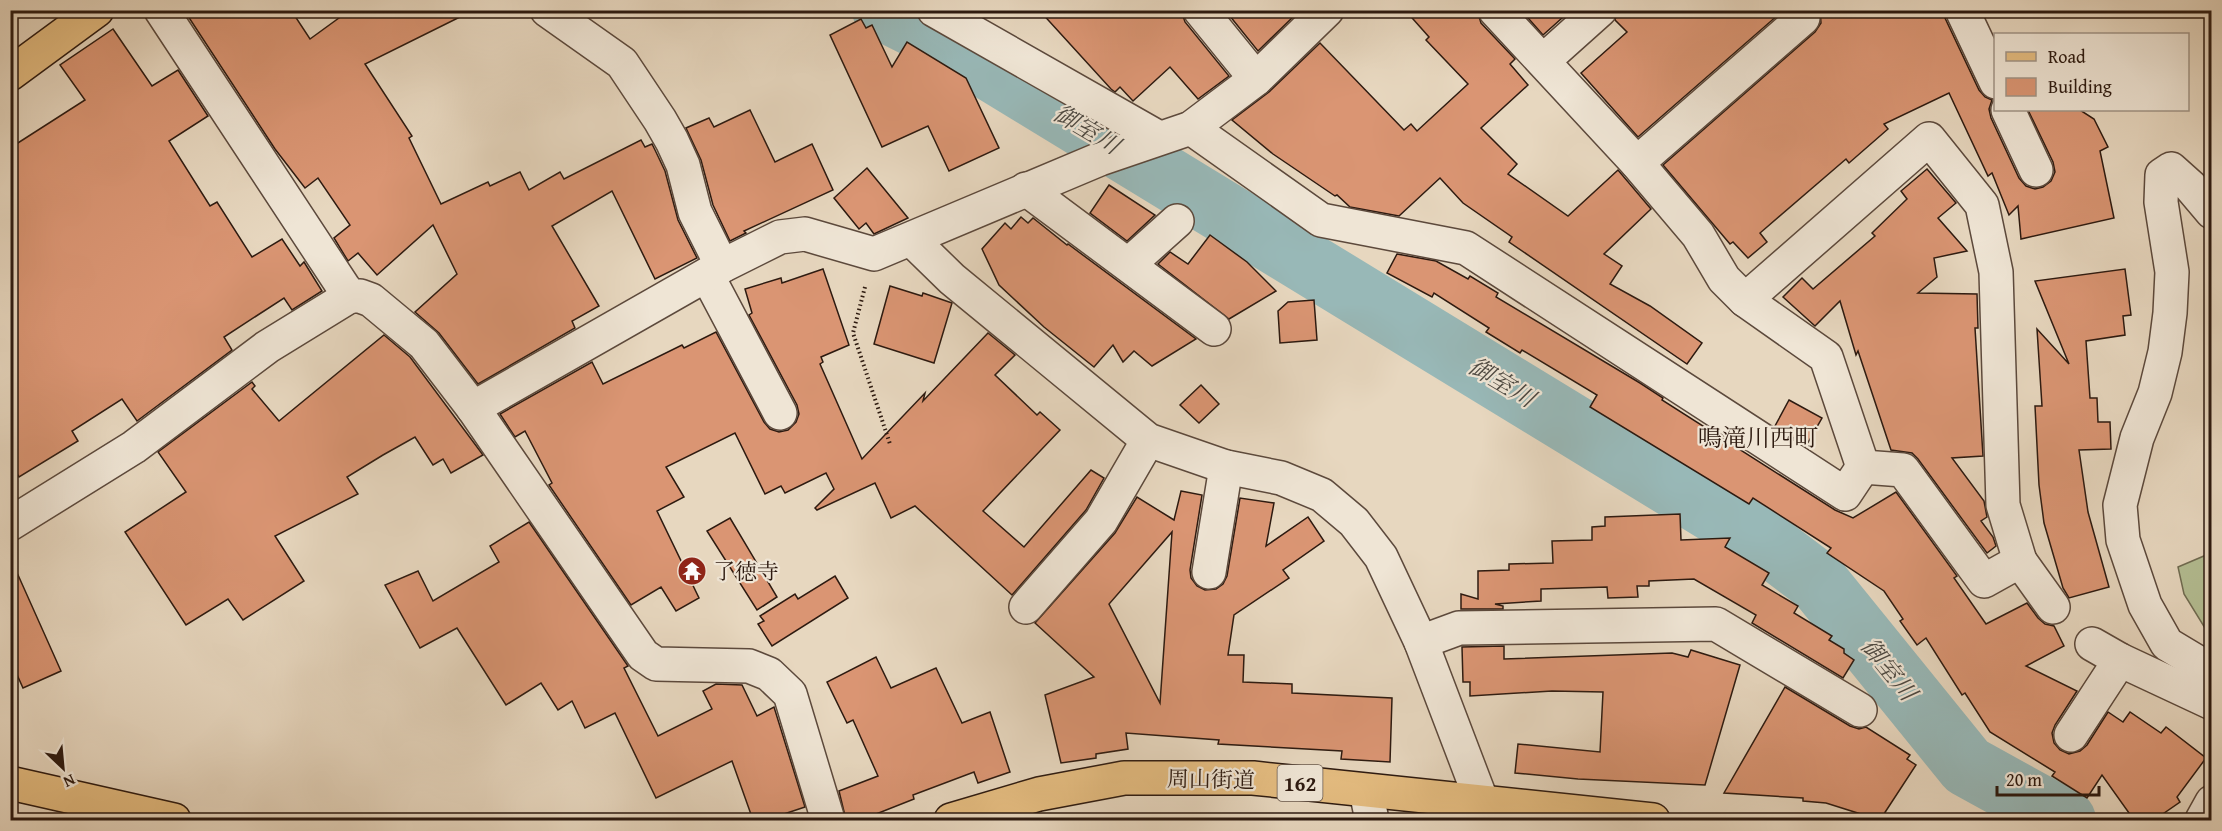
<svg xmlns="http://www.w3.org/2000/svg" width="2222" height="831" font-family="'Gentium Book Plus','Noto Serif JP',serif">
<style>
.green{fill:#b4be93;stroke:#706c52;stroke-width:1.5}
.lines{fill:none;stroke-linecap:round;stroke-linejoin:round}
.river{stroke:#98b8b7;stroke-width:62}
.building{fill:#da9573;stroke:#2d1a10;stroke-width:1.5;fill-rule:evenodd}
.minor-casing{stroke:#5c493c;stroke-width:36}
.major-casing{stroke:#2d1a10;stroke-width:36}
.highway-casing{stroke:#2d1a10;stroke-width:36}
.path{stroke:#2d1a10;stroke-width:4;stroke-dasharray:1.5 3;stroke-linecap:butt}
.minor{stroke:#efe5d5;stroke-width:33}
.major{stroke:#e4bc80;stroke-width:33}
.highway{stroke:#e4bc80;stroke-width:33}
.labels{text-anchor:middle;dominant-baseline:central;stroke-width:4.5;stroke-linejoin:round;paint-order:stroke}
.shield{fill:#efe5d5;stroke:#67574b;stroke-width:1.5}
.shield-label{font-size:21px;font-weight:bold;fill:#2d1a10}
.poi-label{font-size:22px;fill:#2d1a10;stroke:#efe5d5;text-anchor:start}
.street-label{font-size:22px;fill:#2d1a10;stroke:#efe5d5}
.water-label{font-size:24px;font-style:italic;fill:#4d4942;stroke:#efe5d5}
.neighbourhood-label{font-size:24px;fill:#2d1a10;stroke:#efe5d5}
</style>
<rect width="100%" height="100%" fill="#e7d7bf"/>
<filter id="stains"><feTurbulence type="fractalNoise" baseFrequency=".00333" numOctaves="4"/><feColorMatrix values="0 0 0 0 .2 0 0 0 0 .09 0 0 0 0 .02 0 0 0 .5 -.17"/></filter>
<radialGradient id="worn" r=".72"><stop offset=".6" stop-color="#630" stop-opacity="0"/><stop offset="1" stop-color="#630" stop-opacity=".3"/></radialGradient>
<polygon class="green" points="2211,553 2211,633 2208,633 2184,594 2178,567"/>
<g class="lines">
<polyline class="river" points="883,10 935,36 1769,545 1818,582 1967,766 2065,820"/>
</g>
<g class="building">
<polygon points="184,10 291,10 310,39 350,10 474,10 365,64 412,136 409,138 441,204 488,182 490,186 520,172 529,190 560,172 564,179 641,140 645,147 652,144 655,150 665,171 678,220 697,258 655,279 612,191 552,226 599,306 572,321 575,328 478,384 439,333 415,312 457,274 433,225 377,275 358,253 348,261 334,238 350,225 318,178 305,188 275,149"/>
<polygon points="1039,10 1181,10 1185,22 1229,76 1198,99 1170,67 1133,101 1120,87 1115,92 1111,89"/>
<polygon points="1225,10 1289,10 1294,16 1258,51"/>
<polygon points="1405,10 1477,10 1481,23 1515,59 1510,64 1528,85 1481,128 1517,164 1508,174 1568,216 1618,170 1651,209 1604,254 1622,266 1610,284 1650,306 1702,343 1687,364 1509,242 1512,237 1463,203 1440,178 1399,216 1350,207 1337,195 1335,196 1273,154 1232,120 1269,92 1320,43 1404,130 1411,124 1417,131 1468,84 1426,40 1429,37"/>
<polygon points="1521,10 1571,10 1543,35"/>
<polygon points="1618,10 1778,10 1778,15 1638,137 1581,73 1627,32 1615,20"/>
<polygon points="1820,10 1944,10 1945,18 1979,90 1985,97 1992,100 1989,109 1991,118 2019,178 2026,186 2035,189 2043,187 2051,181 2055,172 2053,162 2028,110 2080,110 2094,119 2108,147 2100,151 2114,218 2021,239 2018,206 2009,215 1992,173 1988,176 1949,93 1884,124 1888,129 1849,163 1846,159 1760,233 1767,242 1748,258 1733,242 1730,244 1663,165 1815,32 1821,23"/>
<polygon points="861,19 866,28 872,25 892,67 907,42 966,78 999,148 949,171 928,126 882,147 830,35"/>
<polygon points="113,29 152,86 178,70 208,116 169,141 210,206 217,202 252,257 282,239 300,266 304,262 322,291 292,310 284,298 224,337 232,350 137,421 122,399 72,431 78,441 19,477 10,462 10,148 85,100 60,65"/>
<polygon points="750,110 775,162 812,144 833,190 744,231 746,233 730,241 713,205 701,160 686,128 709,118 714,127"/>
<polygon points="867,168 908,218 874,234 866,223 859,229 834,198"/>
<polygon points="1927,169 1956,203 1938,218 1967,251 1934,258 1937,277 1918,293 1977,294 1978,328 1975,328 1983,456 1952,458 1984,501 1987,517 1981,521 1993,537 1996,546 1987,553 1918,459 1912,453 1891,450 1858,351 1856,355 1840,301 1815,326 1783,297 1802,278 1813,289 1875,236 1872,233 1907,199 1901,191"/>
<polygon points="1109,185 1155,215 1127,241 1090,213"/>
<polygon points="1021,217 1028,223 1033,218 1067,245 1068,244 1196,339 1152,366 1134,351 1123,362 1113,345 1094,367 1044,327 999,285 982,249 1005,223 1011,229"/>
<polygon points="1210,235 1247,262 1276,291 1229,319 1158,264 1170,252 1188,264"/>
<polygon points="1397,254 1436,261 1468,279 1470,276 1498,293 1496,297 1640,383 1663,398 1662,400 1835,510 1853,518 1896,492 1957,576 1954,578 1986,624 2027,603 2038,618 2045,624 2054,626 2064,646 2026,666 2077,691 2055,725 2052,733 2054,743 2060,750 2069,754 2080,751 2087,745 2108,712 2123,722 2130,712 2161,733 2166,727 2206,758 2177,797 2180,802 2154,820 2134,820 2102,775 2087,798 2052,776 2055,772 1990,732 1965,693 1962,695 1926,638 1917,645 1900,621 1903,619 1884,591 1827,553 1831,548 1753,498 1749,504 1590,407 1597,395 1522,350 1520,353 1486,332 1489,328 1434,293 1432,297 1387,273"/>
<polygon points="823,269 849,345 821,357 823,362 820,364 862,459 925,393 923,401 988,333 1015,355 995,375 1037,415 1040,412 1060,430 983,511 1024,547 1091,470 1104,478 1086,510 1012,595 915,506 891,518 875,483 817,510 815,508 834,489 826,473 785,493 781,486 765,494 735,433 666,467 684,497 657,511 699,598 676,611 661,587 631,605 549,485 552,483 525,431 515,437 500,414 592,362 603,384 682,345 684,348 716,332 764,422 770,429 779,432 788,430 796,422 799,414 797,405 749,315 752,313 745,289 781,278 782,283"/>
<polygon points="2125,269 2131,315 2123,316 2125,335 2086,341 2090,398 2097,398 2098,422 2110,422 2111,449 2079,450 2088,512 2109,587 2069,598 2063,588 2044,523 2039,485 2035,406 2042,406 2037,329 2069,364 2035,281"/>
<polygon points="890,286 922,296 923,293 952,303 934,363 874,344"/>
<polygon points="1314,300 1317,340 1280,343 1278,311 1288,302"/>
<polygon points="384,335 410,357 483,455 451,473 443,459 433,465 415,437 383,455 347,477 358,494 275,536 304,581 243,620 228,599 186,625 125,532 186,492 158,452 252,382 255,386 252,389 279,421"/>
<polygon points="1201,385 1219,404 1199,423 1180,405"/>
<polygon points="1789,400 1822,418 1806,446 1775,426"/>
<path d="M1181 491 1202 495 1190 570 1191 578 1197 586 1205 590 1216 589 1223 584 1227 576 1240 498 1274 503 1266 546 1308 517 1324 541 1283 570 1289 578 1234 615 1228 655H1244L1243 682 1292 684V693L1392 698 1390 762 1341 759 1342 751 1218 744 1219 740 1126 733 1128 749 1096 754V758L1061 763 1045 695 1094 677 1035 623 1115 533 1137 497 1174 520ZM1172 532 1160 703 1109 604Z"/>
<polygon points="1680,514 1681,540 1730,538 1725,547 1769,573 1762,585 1798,606 1794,613 1832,636 1829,640 1844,649 1844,653 1854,660 1843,678 1752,623 1756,615 1694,579 1649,581 1649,586 1637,586 1638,597 1608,598 1607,587 1541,589 1541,601 1495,604 1503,606 1503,609 1461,609 1461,594 1478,599 1478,571 1509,570 1509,564 1553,563 1552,541 1592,540 1592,527 1605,526 1605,517"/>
<polygon points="730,518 777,597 757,610 707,531"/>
<polygon points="529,522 628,666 624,668 658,736 712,709 703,691 716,684 742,685 757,716 774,707 805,807 766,820 753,820 732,761 656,798 615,713 585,728 572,701 558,710 541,683 506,705 457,628 420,648 385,585 418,571 433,601 499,562 490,546"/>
<polygon points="10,557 61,671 23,688 10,659"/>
<polygon points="835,576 848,598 772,646 758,624 764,621 760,616 795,594 798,599"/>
<polygon points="1504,646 1504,659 1672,653 1688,657 1691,650 1740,665 1705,785 1578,779 1515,773 1518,744 1600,752 1603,692 1552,691 1470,696 1470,682 1463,682 1462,647"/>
<polygon points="876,657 891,688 936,668 962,723 990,712 1010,772 978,783 974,772 913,795 914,799 861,820 846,820 839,791 878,776 853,720 847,723 827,682"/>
<polygon points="1785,687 1850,726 1859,729 1866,727 1910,755 1907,759 1916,765 1880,820 1826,803 1803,801 1803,798 1724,793"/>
</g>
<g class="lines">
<g class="minor-casing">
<g id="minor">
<polyline points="161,10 344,288 350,296 360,296 371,300 424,344 473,408 643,655 656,664 749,666 769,674 790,694 828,820"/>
<polyline points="547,10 622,63 660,120 672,141 683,165 695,212 722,266"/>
<polyline points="934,10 1159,138"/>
<polyline points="1200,10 1256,79"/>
<polyline points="1495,10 1637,163 1698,235 1724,279 1745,300 1826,357 1863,467"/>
<polyline points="1962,10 1996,82"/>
<polyline points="1543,61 1600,10"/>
<polyline points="2008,110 2036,170"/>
<polyline points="1191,128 1321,220 1466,248 1845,494 1863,467"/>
<polyline points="1637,163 1803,18 1796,10"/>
<polyline points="1026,189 1214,329"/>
<polyline points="2212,212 2190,186 2171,169 2162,175 2161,202 2172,272 2170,313 2165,352 2155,393 2137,438 2120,505 2123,540 2145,605 2167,644 2212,671"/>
<polyline points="912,240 952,279 1148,440 1226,467 1281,478 1322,495 1354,522 1381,557 1421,642 1482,802"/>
<polyline points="1129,264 1177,221"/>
<polyline points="707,275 780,413"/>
<polyline points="1745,300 1929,139 1982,205 1996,272 2003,505 2020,561 1984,581 1903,470 1863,467"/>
<polyline points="473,408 722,266 780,237 805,234 874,254 1100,159 1191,128 1256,79 1327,10"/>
<polyline points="10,524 134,447 267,347 350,296"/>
<polyline points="2020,561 2053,607"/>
<polyline points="1209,572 1226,467"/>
<polyline points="1026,607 1101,521 1148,440"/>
<polyline points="1421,642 1459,628 1716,624 1860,710"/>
<polyline points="2092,644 2120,660 2212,703"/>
<polyline points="2071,735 2120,660"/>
<polyline points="1366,791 1372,820"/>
<polyline points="2202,820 2212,802"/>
</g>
</g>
<g class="major-casing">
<polyline id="major" points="10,74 97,10"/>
</g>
<g class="highway-casing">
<g id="highway">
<polyline points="10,783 174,820"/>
<polyline points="951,820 1039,794 1124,778 1253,778 1653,820"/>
</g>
</g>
<polyline class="path" points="865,287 853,333 890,444"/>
<use href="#minor" class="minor"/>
<use href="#major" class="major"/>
<use href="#highway" class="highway"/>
</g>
<defs>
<g id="temple-disc" transform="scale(1.5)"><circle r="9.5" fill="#8f2418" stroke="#efe5d5"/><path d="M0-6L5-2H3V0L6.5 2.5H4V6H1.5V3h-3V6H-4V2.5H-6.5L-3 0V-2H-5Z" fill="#fff"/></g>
</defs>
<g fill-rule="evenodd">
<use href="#temple-disc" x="692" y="571"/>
</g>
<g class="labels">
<rect class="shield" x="1277.5" y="765" width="45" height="36" rx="4.5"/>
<g class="shield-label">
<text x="1300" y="783">162</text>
</g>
<g class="poi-label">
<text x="713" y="571">了徳寺</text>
</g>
<g class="street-label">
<text transform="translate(1211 779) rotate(1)">周山街道</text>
</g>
<g class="water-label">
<text transform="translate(1087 129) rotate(31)">御室川</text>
<text transform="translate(1502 382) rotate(31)">御室川</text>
<text transform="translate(1889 669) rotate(51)">御室川</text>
</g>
<g class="neighbourhood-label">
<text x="1758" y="437">鳴滝川西町</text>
</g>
</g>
<rect width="2222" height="831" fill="none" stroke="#e7d7bf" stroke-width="36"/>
<rect x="12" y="12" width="2198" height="807" fill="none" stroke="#2d1a10" stroke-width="3"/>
<rect x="18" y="18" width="2186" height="795" fill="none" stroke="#2d1a10" stroke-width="1.5"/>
<rect x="1994" y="33" width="195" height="78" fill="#efe5d5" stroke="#a19486" stroke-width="1.5"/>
<rect x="2006" y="52" width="30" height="9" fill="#e4bc80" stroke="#a19486" stroke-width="1.5"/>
<text x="2048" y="63" font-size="18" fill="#2d1a10">Road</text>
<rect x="2006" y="78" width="30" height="18" fill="#da9573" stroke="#a19486" stroke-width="1.5"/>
<text x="2048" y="93" font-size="18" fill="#2d1a10">Building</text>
<g transform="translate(63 768) rotate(154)" stroke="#efe5d5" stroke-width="4.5" paint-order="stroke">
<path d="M0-4.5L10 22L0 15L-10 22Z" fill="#2d1a10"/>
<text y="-9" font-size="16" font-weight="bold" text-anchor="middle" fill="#2d1a10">N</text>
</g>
<path d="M1997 786v9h102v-9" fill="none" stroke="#2d1a10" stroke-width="3"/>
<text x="2006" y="786" font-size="18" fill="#2d1a10" stroke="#efe5d5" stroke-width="4.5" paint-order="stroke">20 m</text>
<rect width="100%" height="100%" filter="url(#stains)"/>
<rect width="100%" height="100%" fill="url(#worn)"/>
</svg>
